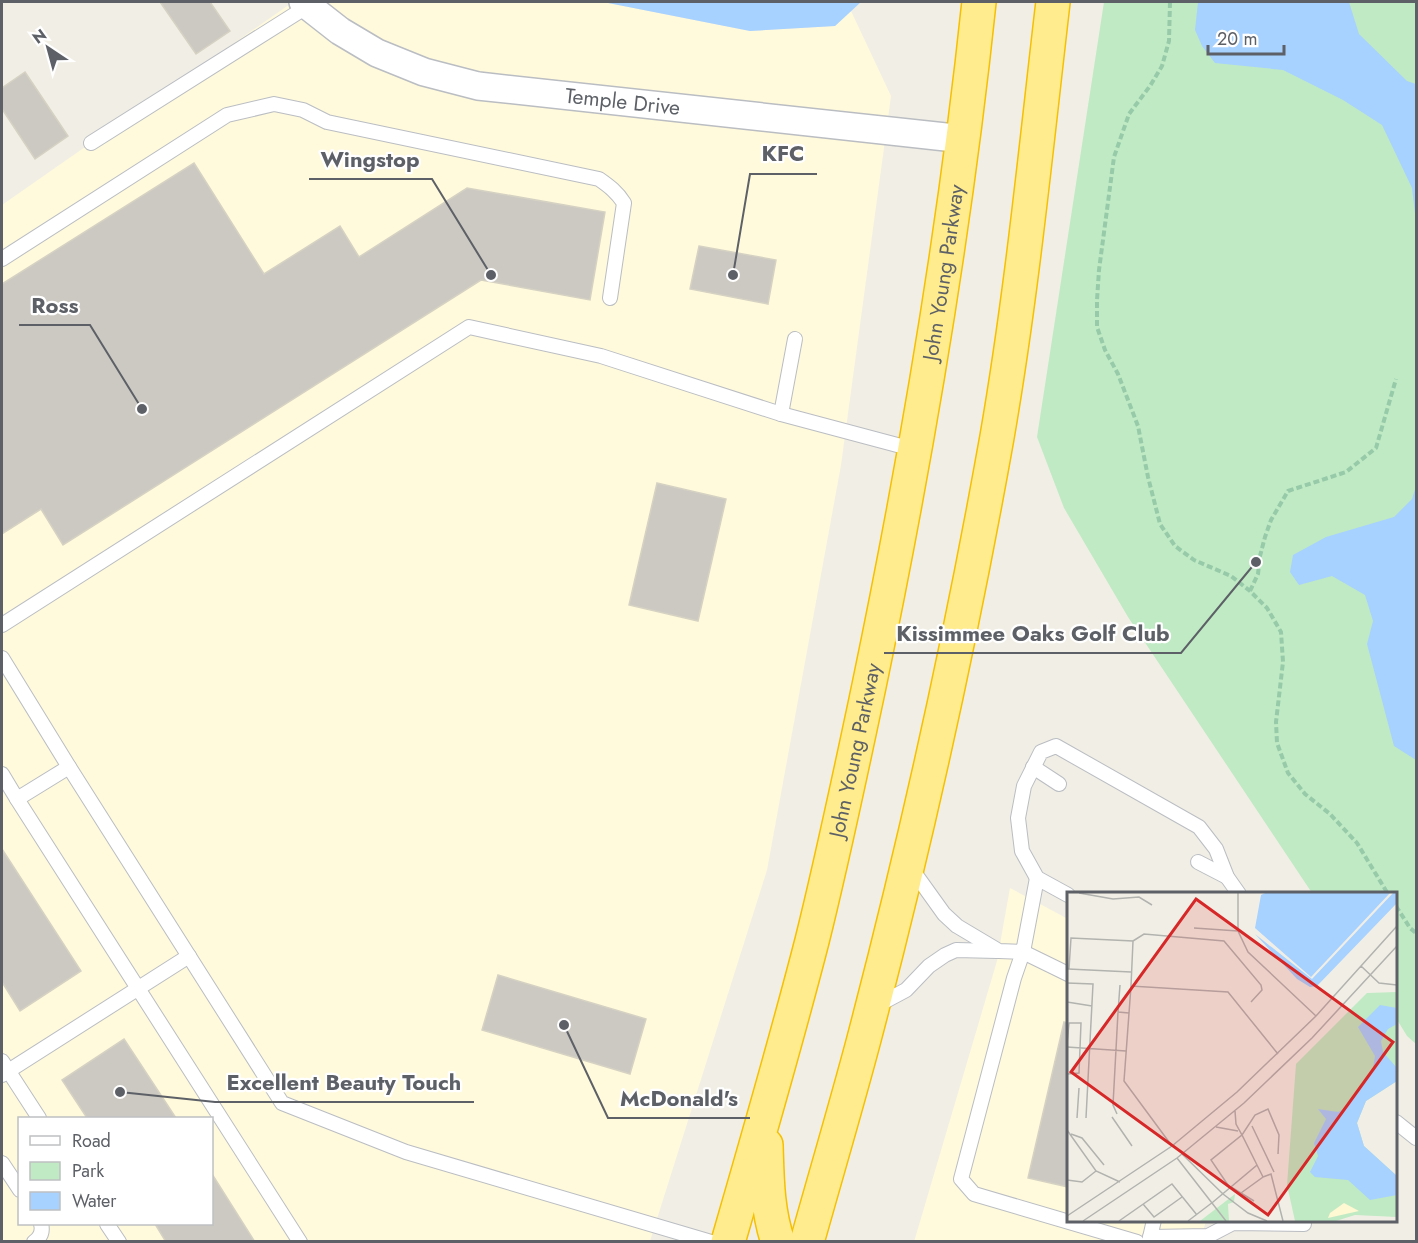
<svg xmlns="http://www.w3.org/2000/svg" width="1418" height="1243" font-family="Jost,sans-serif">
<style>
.commercial{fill:#fffadc;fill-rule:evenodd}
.green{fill:#c0eac4}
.water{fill:#a7d1ff}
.building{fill:#ccc9c2;stroke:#d6d2c3;stroke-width:1.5}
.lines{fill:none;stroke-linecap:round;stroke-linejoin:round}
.lane-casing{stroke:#babdc2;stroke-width:16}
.street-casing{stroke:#babdc2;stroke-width:30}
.highway-casing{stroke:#f6bf00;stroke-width:36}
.path{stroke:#97caa9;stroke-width:4;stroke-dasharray:6 3;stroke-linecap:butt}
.lane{stroke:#fff;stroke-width:14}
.street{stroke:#fff;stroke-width:27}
.highway{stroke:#ffec8e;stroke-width:33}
.labels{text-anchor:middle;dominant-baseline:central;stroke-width:4.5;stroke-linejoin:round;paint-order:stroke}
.street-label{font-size:21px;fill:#5d6167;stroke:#fff}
.inset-road{fill:none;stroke:#b2b2af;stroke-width:1.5}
.view{fill:#d62828;fill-opacity:0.15;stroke:#d62828;stroke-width:3}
.inset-edge{fill:none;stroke:#5d6167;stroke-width:3}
.leader{fill:none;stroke:#5d6167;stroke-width:2}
.callout-dot{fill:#5d6167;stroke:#fff;stroke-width:2}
.callout-label{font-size:22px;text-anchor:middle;font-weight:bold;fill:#5d6167;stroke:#fff;stroke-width:4.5;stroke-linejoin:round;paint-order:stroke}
</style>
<rect width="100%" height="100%" fill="#f1efe5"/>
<g class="commercial">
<path d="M293 2H603L750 31 835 26 851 11 891 96 841 465 767 870 650 1241H2V205ZM20 1118H212V1224H20Z"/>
<polygon points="1010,888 1068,919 1068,1220 1206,1221 1200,1241 914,1242 997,961"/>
</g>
<polygon class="green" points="1104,2 1416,2 1416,1044 1407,1036 1396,1018 1396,894 1312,893 1128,617 1064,508 1037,437"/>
<g class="water">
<polygon points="603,2 861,2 835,26 750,31"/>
<polygon points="1198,2 1349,2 1359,34 1407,81 1416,84 1416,222 1412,188 1382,125 1343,100 1283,70 1215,63 1202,46 1195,30"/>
<polygon points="1416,486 1416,760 1394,746 1367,644 1373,621 1365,595 1332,576 1299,585 1290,572 1293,555 1326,537 1394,517 1412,499"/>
</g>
<g class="building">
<polygon points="160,2 210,2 230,31 196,54"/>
<polygon points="25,72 68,136 35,159 2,109 2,88"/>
<polygon points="194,163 264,274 340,226 359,257 467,188 605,212 590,300 481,280 63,545 41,509 2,534 2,284"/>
<polygon points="699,246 776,260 768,304 690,289"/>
<polygon points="657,483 726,499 698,621 629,605"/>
<polygon points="2,849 81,971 20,1011 2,982"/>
<polygon points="498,975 646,1019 630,1074 482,1030"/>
<polygon points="1064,1022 1068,1023 1068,1187 1028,1178"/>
<polygon points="124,1039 176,1118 87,1118 62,1080"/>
<polygon points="212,1174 255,1242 166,1242 155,1224 212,1224"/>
</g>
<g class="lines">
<g class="lane-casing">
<g id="lane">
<polyline points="91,143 308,6"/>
<path d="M2 259 227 115 274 104 303 110 327 122 599 179C609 186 617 192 624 203L610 298"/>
<polyline points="781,414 795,339"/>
<polyline points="2,625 469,327 601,356 781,414 916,450"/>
<polyline points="2,658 69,767 282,1103 406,1152 711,1242"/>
<polyline points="1033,767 1059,784"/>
<polyline points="2,774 17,799 69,767"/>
<polyline points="17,799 300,1242"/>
<polyline points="1198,862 1227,877"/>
<polyline points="911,868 944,914 957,926 999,951 1023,952 1037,878"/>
<polyline points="1068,895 1037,878 1022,851 1018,818 1024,786 1041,752 1056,746 1199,827 1216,849 1227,877 1239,894"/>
<polyline points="1068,974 1023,952 1014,978 961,1179 974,1194 1137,1242"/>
<polyline points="876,1006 906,990 929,966 945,955 956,950 997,951"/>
<polyline points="2,1061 39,1118"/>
<polyline points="2,1075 189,956"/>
<polyline points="1396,1122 1416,1138"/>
<polyline points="2,1163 20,1190"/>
<polyline points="107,1224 119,1242"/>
<polyline points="1150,1237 1208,1236 1233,1223 1304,1224"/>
<path d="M34 1242C41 1237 43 1231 41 1224"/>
<polyline points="1149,1242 1154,1220"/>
</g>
</g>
<g class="street-casing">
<g id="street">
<path id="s1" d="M303 2 340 31 377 53 424 72 478 86 964 139"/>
</g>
</g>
<g class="highway-casing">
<g id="highway">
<path d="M766 1145C767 1177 767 1210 778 1242"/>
<path id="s2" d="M728 1242C757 1142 786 1042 812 941 833 857 851 771 869 686 916 460 955 231 979 2"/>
<path d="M807 1242C826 1174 846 1107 864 1039 916 841 961 639 997 437 1022 293 1036 147 1053 2"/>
</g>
</g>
<g class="path">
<polyline points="1170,2 1169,41 1162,66 1150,86 1129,114 1114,157 1099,270 1097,300 1097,327 1105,350 1118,374 1138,426 1148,477 1160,524 1175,546 1194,560 1231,576 1250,591 1267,608 1281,632 1283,662 1276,722 1277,743 1288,773 1305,794 1330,814 1357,843 1388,894"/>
<polyline points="1250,591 1258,574 1260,556 1265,537 1271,520 1288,491 1346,472 1376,448 1396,379"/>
<polyline points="1396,906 1410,928 1416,933"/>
</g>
<use href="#lane" class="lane"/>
<use href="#street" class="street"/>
<use href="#highway" class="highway"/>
</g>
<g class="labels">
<g class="street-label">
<text stroke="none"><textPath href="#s1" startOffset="342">Temple Drive</textPath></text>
<text stroke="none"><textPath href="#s2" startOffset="994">John Young Parkway</textPath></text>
<text stroke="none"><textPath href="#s2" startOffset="508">John Young Parkway</textPath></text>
</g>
</g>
<g transform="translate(1067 892)">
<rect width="330" height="330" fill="#f1efe5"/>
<path d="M330 100V189L299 209 290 231 297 254 330 284V325L288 323 269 329H228L220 293 229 172 300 101ZM168 302 167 310 161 312 162 329H133Z" fill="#c0eac4"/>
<path d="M277 311 292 319 261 326 263 321Z" fill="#fef8d3"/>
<path d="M198 1H323L244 85 188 36 194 3ZM326 1H330V11L250 94 243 95 230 87 188 42 245 87ZM313 113 330 116V132L321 137 314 149 316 160 330 176V189L299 209 290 231 297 254 330 284V303L303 308 281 288 248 285 243 280 251 264 247 251 259 227 251 217 271 220 279 216 306 176 308 164 291 135Z" fill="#a7d1ff"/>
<path class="inset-road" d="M12 1 46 7 72 5 85 13M171 1V39L181 60 249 124M127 36 171 39M66 49 77 42 157 49 194 93 195 98 184 110M294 74 312 91 330 93M1 77 64 80M2 77 4 46 66 49 64 94M0 91 26 92 19 226M53 93 51 120 62 121M0 110 25 114M0 152 2 131H14L12 181 0 182M0 155 59 159M168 219 169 232 175 243 188 223 201 217 212 243 211 262M50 222 46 213 51 120M45 225 65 254M10 226 12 196M185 234 207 280M149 235 171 239M0 238 29 279 53 290M4 242 15 246 37 273M105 254 57 189 64 94 161 100 211 162M115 262 156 302 181 321 200 329M110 266 159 329M196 285 204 282 216 329M0 288 15 290 29 279M164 295 187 309M174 301 196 285 190 273M76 312 87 325 115 305M0 324 105 254 170 200 249 124 330 34M16 329 110 266 177 211 245 146 330 54M52 329 105 292 130 323M121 329 146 310 190 273 175 243 144 268 163 296"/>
<path class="view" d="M129 7 326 150 201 323 4 180Z"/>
<rect width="330" height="330" class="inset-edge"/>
</g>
<path class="leader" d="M733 275L750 174H817M491 275L432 179H309M142 409L90 325H19M1256 562L1181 653H884M120 1092L215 1102H474M564 1025L608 1118H750"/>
<g class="callout-dot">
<circle cx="733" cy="275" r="6"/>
<circle cx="491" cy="275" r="6"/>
<circle cx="142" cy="409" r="6"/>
<circle cx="1256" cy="562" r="6"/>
<circle cx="120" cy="1092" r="6"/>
<circle cx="564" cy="1025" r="6"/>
</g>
<g class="callout-label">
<text x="783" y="161">KFC</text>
<text x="370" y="167">Wingstop</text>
<text x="55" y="313">Ross</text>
<text x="1033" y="641">Kissimmee Oaks Golf Club</text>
<text x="344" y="1090">Excellent Beauty Touch</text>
<text x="679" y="1106">McDonald's</text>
</g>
<rect width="1418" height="1243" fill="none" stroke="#5d6167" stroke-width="6"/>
<rect x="18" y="1117" width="195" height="108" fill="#ffffff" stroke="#bec0c2" stroke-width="1.5"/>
<rect x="30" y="1136" width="30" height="9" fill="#ffffff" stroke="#bec0c2" stroke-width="1.5"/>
<text x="72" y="1147" font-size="18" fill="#5d6167">Road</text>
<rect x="30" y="1162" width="30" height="18" fill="#c0eac4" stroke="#bec0c2" stroke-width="1.5"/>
<text x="72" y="1177" font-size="18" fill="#5d6167">Park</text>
<rect x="30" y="1192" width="30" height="18" fill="#a7d1ff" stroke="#bec0c2" stroke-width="1.5"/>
<text x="72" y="1207" font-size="18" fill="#5d6167">Water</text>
<g transform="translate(48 48) rotate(324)" stroke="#ffffff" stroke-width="4.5" paint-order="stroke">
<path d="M0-4.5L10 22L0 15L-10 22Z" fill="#5d6167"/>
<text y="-9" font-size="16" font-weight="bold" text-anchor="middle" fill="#5d6167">N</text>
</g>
<path d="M1208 45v9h76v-9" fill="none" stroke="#5d6167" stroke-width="3"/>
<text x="1217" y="45" font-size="18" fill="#5d6167" stroke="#ffffff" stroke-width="4.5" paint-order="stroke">20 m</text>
</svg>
